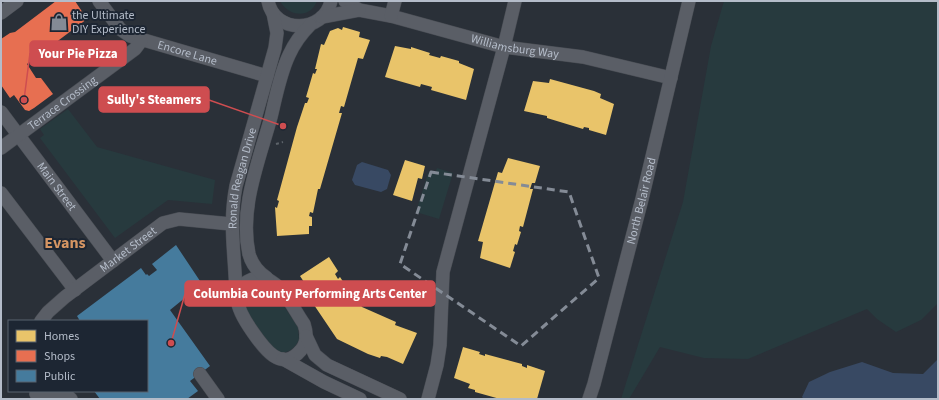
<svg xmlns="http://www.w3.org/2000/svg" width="939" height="400" font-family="'Source Sans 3',sans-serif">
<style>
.green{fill:#273a3e}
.water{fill:#384963}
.homes{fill:#e9c46a}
.shops{fill:#e76f51}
.public{fill:#457b9d}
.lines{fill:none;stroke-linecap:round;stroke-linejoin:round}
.minor-casing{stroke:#484c53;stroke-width:14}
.path{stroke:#5d636a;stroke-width:2;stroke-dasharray:3 3;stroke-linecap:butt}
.minor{stroke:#5a5e66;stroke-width:13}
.marked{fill:none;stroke:#848b96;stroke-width:3;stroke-dasharray:8 5;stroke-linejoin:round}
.labels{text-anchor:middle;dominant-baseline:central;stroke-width:4;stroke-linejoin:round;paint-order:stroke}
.poi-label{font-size:12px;fill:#b4bcc9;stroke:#1d2633;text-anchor:start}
.street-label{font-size:12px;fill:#b4bcc9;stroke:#1d2633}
.district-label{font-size:16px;font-weight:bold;fill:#d59563;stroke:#1d2633}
.leader{fill:none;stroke:#ce4d50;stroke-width:1.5}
.callout-dot{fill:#ce4d50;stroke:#1d2633;stroke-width:1.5}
.callout{fill:#ce4d50;stroke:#ce4d50;stroke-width:1.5}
.callout-label{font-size:13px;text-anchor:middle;font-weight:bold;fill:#fff}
</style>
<rect width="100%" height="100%" fill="#2a3038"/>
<g class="green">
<path d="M280 1H317C310 19 289 17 280 1Z"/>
<polygon points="724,1 938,1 938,303 921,320 896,332 877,319 867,309 748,359 704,358 660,347 629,399 621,399 683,202 711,46"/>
<polygon points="68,109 97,147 215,180 212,204 168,200 115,238 40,138 44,135 40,129"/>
<polygon points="437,168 453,173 439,219 416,212 428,173 435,174"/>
<path d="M257 284 268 286 273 290 298 327 299 340C294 350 287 354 276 352 264 336 221 295 257 284Z"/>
</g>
<g class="water">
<polygon points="362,162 388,170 391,175 387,189 381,192 355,185 352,180 357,165"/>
<polygon points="938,359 938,399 804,399 802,397 809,382 830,372 862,362 893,373 923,374"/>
</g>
<g class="homes">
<polygon points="343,27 360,32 359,37 370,40 363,59 358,58 344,107 341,106 339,113 342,113 320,189 318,189 313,213 310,212 309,216 312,217 312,226 309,226 309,234 277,236 275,207 277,208 279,201 277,200 297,127 305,103 307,103 309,98 306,97 313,73 315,74 317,69 315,69 321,44 324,45 330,31 338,28 342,30"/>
<polygon points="395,46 411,49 411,47 430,53 429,55 440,58 441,56 459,61 459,63 474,69 466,100 431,90 432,87 421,84 420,87 385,77"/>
<polygon points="550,79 594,91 601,94 600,98 614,104 606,135 589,130 589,128 584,127 583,129 547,118 547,116 524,111 533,81 549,83"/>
<polygon points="508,158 540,166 535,183 532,183 530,189 533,189 523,227 520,226 519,231 521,232 517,245 515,244 513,251 515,252 510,268 480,258 483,242 478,241 498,172 502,173"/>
<polygon points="405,160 425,166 422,179 418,178 412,201 393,195"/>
<polygon points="329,257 338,271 335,274 338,279 340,277 346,286 348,285 362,307 396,322 395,325 417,333 403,364 387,357 381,356 380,358 368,354 337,339 310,299 307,293 310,291 300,276"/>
<polygon points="463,347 480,352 479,354 485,356 485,354 522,364 522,366 527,368 527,365 545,371 537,399 500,399 475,392 475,390 468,388 470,384 454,378"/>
</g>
<polygon class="shops" points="56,1 75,1 87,19 27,64 36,78 41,78 53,94 34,108 29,111 25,110 14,95 10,98 1,85 1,39 10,33 15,32"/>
<polygon class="public" points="176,245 202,284 170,310 210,366 190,381 198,391 187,399 100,399 94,391 147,391 147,321 80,321 77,316 141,268 146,275 147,274 149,276 157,270 152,264"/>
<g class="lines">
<g class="minor-casing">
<g id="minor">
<path id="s1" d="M99 1 120 29 130 36 267 76"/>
<path d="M268 1C274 34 324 34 331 1"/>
<path id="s2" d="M345 1 359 10 391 16 504 47 583 57 671 78"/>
<polyline points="1,13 17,1"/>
<polyline points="391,16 395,1"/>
<polyline points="322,17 359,10"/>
<path id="s3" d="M1 112 113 261"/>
<path id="s4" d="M1 148 135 49 141 41"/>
<polyline points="1,193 75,290"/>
<path d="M260 277C282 281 292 307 304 324 307 333 308 342 301 350 281 374 263 347 252 331 238 311 224 285 260 277Z"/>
<path d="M267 278C258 272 252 265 249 254 239 208 259 161 271 117 276 96 280 74 289 55 294 44 301 34 310 25"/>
<path id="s5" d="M236 299C236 259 228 227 236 186L275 48 277 33 273 13"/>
<path id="s6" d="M41 321 48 312 65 297 163 223 179 219 231 224"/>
<polyline points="306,336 315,355 327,365 400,399"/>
<polyline points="283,359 324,382 360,399"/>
<polyline points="200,374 218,399"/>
<path d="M36 394C49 392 61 389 71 399"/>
<polyline points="428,399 437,365 440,345 443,272 504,47 515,1"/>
<path id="s7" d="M589 399 594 384 642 199 689 1"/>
</g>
</g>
<polyline class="path" points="276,144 283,142"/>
<use href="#minor" class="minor"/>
</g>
<path class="marked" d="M431 172 569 192 599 278 521 346 400 264Z"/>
<defs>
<g id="shop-bare" transform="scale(1.38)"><path d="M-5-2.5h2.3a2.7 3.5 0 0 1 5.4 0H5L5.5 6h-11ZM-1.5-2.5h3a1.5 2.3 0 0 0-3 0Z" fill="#848b96" stroke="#1d2633" stroke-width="2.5" paint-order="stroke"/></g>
</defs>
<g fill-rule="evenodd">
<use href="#shop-bare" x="59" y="22"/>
</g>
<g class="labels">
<g class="poi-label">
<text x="72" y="15">the Ultimate<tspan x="72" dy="14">DIY Experience</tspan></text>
</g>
<g class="street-label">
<text stroke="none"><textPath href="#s2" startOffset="177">Williamsburg Way</textPath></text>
<text stroke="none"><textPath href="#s1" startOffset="107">Encore Lane</textPath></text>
<text stroke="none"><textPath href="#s4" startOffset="76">Terrace Crossing</textPath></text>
<text stroke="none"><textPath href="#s5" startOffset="122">Ronald Reagan Drive</textPath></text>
<text stroke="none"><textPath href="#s3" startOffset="93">Main Street</textPath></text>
<text stroke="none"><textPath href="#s7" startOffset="205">North Belair Road</textPath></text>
<text stroke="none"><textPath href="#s6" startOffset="113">Market Street</textPath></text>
</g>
<g class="district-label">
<text x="65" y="243">Evans</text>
</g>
</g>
<path class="leader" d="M24 100L30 53M283 126L209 100M171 343L185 294"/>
<g class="callout-dot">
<circle cx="24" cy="100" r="4"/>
<circle cx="283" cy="126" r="4"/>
<circle cx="171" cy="343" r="4"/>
</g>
<g class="callout">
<rect x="30" y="41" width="96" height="25" rx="4"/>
<rect x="99" y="87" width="110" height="25" rx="4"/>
<rect x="185" y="281" width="250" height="25" rx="4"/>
</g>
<g class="callout-label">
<text x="78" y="58">Your Pie Pizza</text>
<text x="154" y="104">Sully's Steamers</text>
<text x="310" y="298">Columbia County Performing Arts Center</text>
</g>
<rect width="939" height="400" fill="none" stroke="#b4bcc9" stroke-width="4"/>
<rect x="8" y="320" width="140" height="72" fill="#1d2633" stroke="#59626f"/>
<rect x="16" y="330" width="20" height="12" fill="#e9c46a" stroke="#59626f"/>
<text x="44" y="340" font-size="12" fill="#b4bcc9">Homes</text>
<rect x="16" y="350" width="20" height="12" fill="#e76f51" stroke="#59626f"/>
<text x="44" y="360" font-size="12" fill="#b4bcc9">Shops</text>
<rect x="16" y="370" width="20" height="12" fill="#457b9d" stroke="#59626f"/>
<text x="44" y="380" font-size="12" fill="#b4bcc9">Public</text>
</svg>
